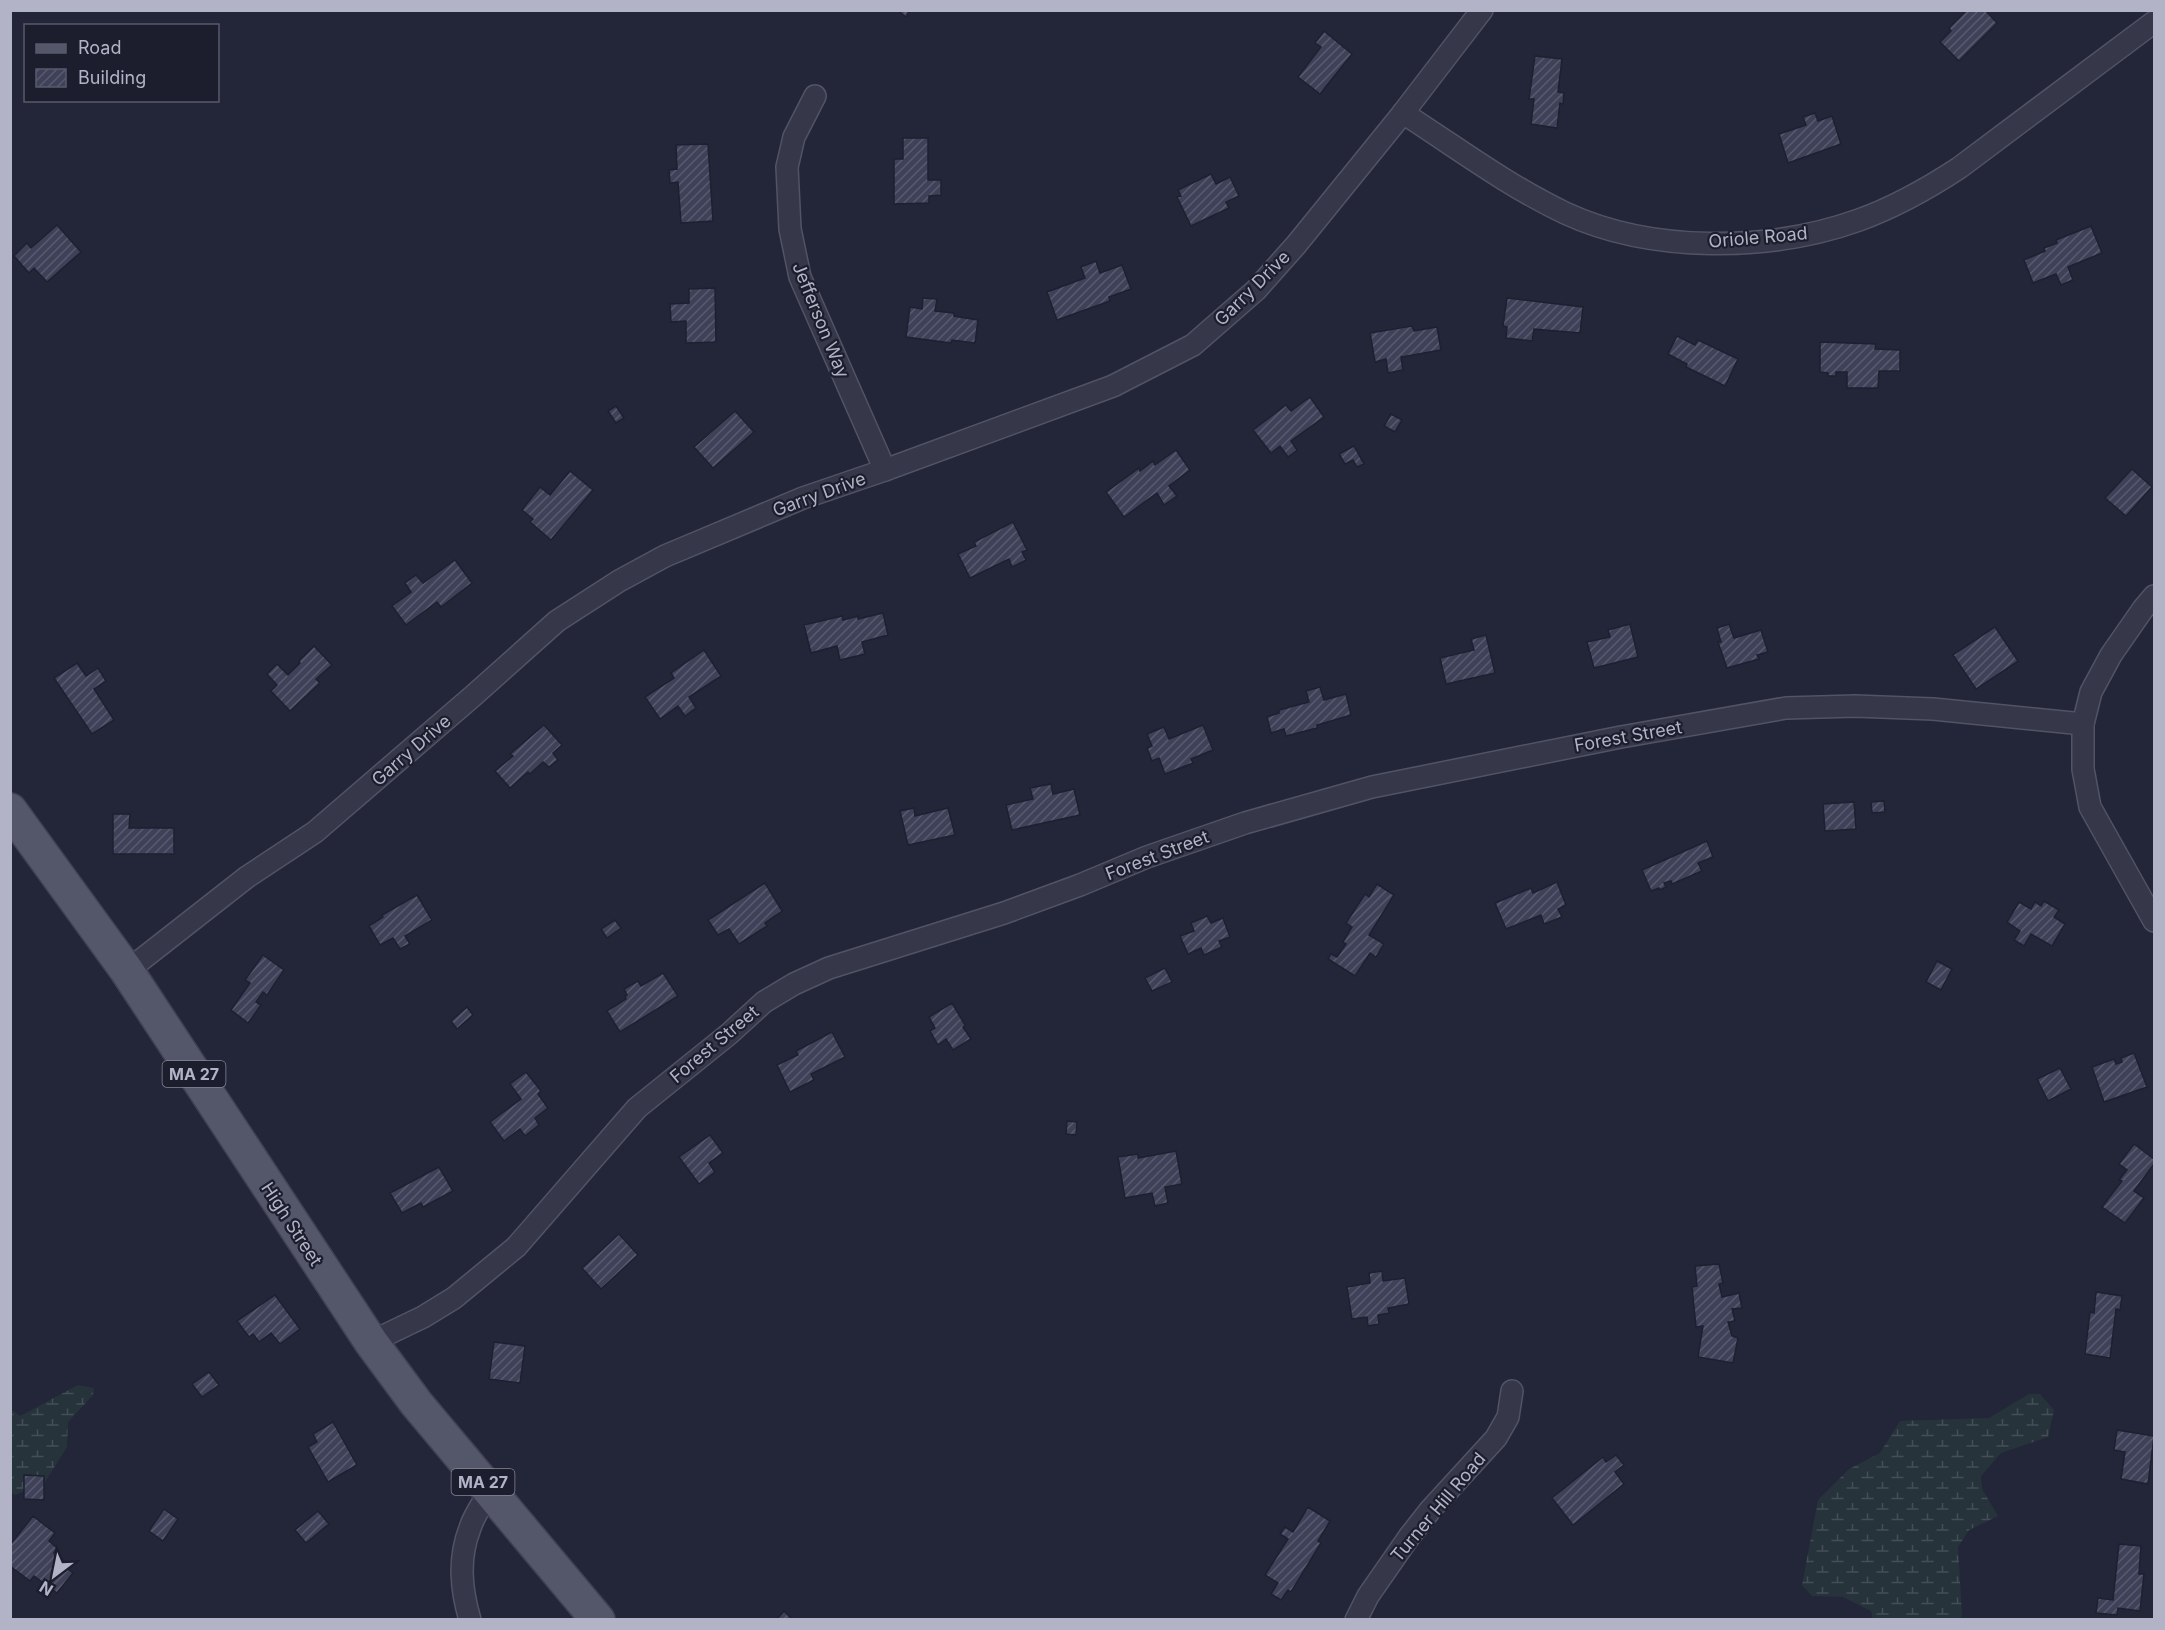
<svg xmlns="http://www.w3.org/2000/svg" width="2165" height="1630" font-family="Inter,sans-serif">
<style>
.wetland{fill:url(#wetland-marsh)}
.building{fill:url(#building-hatch);stroke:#1e2030;stroke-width:1.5}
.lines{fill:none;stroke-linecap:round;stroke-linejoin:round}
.street-casing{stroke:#525364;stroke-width:24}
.primary-casing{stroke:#404253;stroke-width:36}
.street{stroke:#36384a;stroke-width:21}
.primary{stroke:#54576a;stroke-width:33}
.labels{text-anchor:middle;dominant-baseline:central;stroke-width:4.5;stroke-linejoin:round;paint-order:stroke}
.shield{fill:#1c1e2e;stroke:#858698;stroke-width:1.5}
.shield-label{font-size:16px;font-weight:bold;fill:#b2b3c6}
.street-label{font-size:18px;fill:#b2b3c6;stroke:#1c1e2e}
</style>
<defs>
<pattern id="wetland-marsh" width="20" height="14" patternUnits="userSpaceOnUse" patternTransform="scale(1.5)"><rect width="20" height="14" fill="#26333b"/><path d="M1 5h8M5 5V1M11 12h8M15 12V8" fill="none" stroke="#434e56"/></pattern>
<pattern id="building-hatch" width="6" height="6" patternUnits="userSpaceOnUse" patternTransform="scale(1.5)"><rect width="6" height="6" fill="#3f4159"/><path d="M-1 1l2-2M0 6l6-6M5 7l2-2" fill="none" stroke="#585a6f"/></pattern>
</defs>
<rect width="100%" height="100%" fill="#232639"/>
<g class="wetland">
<polygon points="78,1385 94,1388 93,1395 68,1422 67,1447 45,1482 15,1495 11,1493 11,1409 20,1416"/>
<polygon points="2029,1394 2040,1394 2054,1410 2048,1437 2001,1453 1981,1476 1982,1489 1998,1516 1969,1530 1958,1547 1962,1616 1959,1619 1873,1619 1871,1611 1843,1597 1812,1596 1802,1585 1818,1500 1849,1469 1880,1453 1900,1421 1989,1418"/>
</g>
<g class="building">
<polygon points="897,10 910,10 906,17"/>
<polygon points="1967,10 1985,10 1997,23 1959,61 1940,42 1951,31 1949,28"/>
<polygon points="1324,31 1352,54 1320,94 1298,77 1321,47 1315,43"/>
<polygon points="1535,56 1562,59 1558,92 1564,93 1563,104 1560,103 1557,128 1531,124 1534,99 1529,99"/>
<polygon points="1815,113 1818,121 1832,116 1841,144 1788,163 1779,134 1806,125 1803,117"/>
<polygon points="903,138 928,138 928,180 941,180 941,195 929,196 929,203 894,204 894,159 903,159"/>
<polygon points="708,144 713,221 681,223 678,182 670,183 669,170 677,169 676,145"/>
<polygon points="1211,174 1216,184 1230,177 1239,196 1226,202 1229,208 1191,226 1177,197 1181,196 1178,190"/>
<polygon points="57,225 81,252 47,282 34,268 29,273 14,256 27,243 31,248"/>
<polygon points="2091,226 2102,253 2068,267 2073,280 2061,285 2056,274 2033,283 2024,260 2045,251 2044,248 2057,243 2056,240"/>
<polygon points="1096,261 1100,273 1122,265 1131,289 1109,297 1110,301 1057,320 1047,292 1085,278 1081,267"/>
<polygon points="715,288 716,342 686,343 686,321 671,322 670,304 689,303 689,289"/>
<polygon points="923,298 937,299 935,311 954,313 954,316 978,320 975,343 952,340 951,343 906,337 910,307 922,309"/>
<polygon points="1507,298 1583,307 1580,333 1534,329 1532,341 1506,338 1507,327 1503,326"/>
<polygon points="1412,326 1414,331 1437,327 1441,350 1401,357 1403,370 1388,373 1386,359 1375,362 1370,333"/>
<polygon points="1677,336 1695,345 1698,340 1738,359 1725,386 1686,367 1687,364 1668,354"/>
<polygon points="1820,342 1876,344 1875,349 1900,350 1900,371 1879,371 1878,388 1847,388 1847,372 1836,372 1836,376 1828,376 1828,373 1820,372"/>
<polygon points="1310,397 1324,417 1291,441 1297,450 1288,457 1280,446 1271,453 1253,430 1286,405 1291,411"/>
<polygon points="616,406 624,418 616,423 608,411"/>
<polygon points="735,411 754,432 713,468 694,447"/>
<polygon points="1391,414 1402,420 1395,432 1384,426"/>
<polygon points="1354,446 1364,464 1357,467 1353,460 1345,464 1339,454"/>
<polygon points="1176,450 1190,470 1169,486 1177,496 1164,505 1157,493 1124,517 1106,492 1139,468 1140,471 1153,461 1155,465"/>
<polygon points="2132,469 2152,487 2126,516 2105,498"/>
<polygon points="570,471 593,490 551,540 530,522 533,519 522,510 540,487 550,495"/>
<polygon points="1013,522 1027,550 1022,552 1026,560 1012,567 1009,559 970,578 958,554 976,546 974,542"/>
<polygon points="455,560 472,583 441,607 437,602 406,625 392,606 411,592 405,583 416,575 423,583"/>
<polygon points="883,613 888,635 862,642 865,654 840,660 837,646 811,653 804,625 842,616 843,620 858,616 858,619"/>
<polygon points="1630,624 1638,657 1594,668 1587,642 1610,637 1608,630"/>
<polygon points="1729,624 1734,638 1761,630 1768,652 1757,655 1759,659 1727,668 1718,642 1721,642 1717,628"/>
<polygon points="1995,627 2018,661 1976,689 1953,655"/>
<polygon points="1486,635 1495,673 1446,684 1440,658 1474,650 1471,639"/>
<polygon points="314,646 332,665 316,679 320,683 290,711 271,691 277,685 267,674 277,664 288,675 300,663 299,661"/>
<polygon points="704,650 721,676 689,697 696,708 685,716 678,706 660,719 645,697 674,678 671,673"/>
<polygon points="77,663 86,676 98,668 106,681 94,689 114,720 92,734 54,678"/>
<polygon points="1320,687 1324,700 1346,694 1351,715 1317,725 1317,728 1286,736 1284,729 1271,733 1267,717 1279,713 1279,710 1309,702 1306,691"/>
<polygon points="544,725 562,745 553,753 558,760 549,767 543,762 530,774 528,772 510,788 495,771 513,756 510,754"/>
<polygon points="1203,725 1213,750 1191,759 1193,763 1165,774 1159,758 1152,761 1147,748 1152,746 1147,734 1164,727 1169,739"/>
<polygon points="1051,784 1053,794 1074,789 1080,815 1012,830 1006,805 1033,799 1030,788"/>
<polygon points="1884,801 1885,812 1872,813 1871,802"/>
<polygon points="1854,802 1856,829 1825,831 1823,804"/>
<polygon points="914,808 915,816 948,808 955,835 908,845 900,811"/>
<polygon points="113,814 130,814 129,828 174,828 174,854 113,854"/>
<polygon points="1707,841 1713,857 1698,863 1702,871 1672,884 1671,881 1664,883 1666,887 1660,890 1659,888 1651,891 1642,870"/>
<polygon points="1557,882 1566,905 1558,909 1562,917 1544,924 1541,915 1506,929 1495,903 1531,888 1533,893"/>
<polygon points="765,883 782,911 765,923 767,926 739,944 729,929 718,935 708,920"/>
<polygon points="1377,884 1394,895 1369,935 1384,944 1376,957 1370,953 1355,976 1328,959 1331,954 1337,957 1346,944 1343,942 1352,927 1346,923 1365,894 1369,897"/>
<polygon points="417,895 432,920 405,936 410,944 400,949 393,938 380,945 369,926 383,917 382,915"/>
<polygon points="2044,901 2059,910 2054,917 2065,924 2052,946 2031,934 2024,946 2014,940 2020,931 2007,922 2019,902 2031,909 2035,902 2041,906"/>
<polygon points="1207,916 1211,923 1223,918 1230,937 1219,941 1222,947 1204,955 1201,948 1188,954 1180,936 1194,931 1191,923"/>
<polygon points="615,920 621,928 607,938 601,929"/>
<polygon points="263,955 284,970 267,995 263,992 256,1002 261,1005 248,1023 231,1010 250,983 245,980"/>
<polygon points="1937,961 1952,969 1941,990 1926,982"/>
<polygon points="1165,968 1172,982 1152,991 1145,978"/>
<polygon points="663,973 678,996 620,1032 607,1011 626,999 625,996 627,995 624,989 638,981 641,986"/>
<polygon points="952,1003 965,1025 963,1027 971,1039 953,1050 946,1039 938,1045 930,1031 935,1028 929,1017"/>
<polygon points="467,1007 473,1015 457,1029 451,1021"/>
<polygon points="832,1032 845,1057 811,1074 814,1080 790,1092 777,1065 798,1055 796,1051"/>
<polygon points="2134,1053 2147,1087 2104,1102 2092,1067 2114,1059 2116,1064 2122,1062 2121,1058"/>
<polygon points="2060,1068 2071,1089 2048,1101 2037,1079"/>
<polygon points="526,1072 541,1091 538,1094 548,1108 535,1118 539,1125 525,1136 520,1129 504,1141 490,1122 521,1099 510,1084"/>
<polygon points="1067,1121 1077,1122 1076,1135 1066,1134"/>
<polygon points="710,1135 723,1153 709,1163 715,1172 699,1184 679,1157"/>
<polygon points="2134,1144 2154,1159 2154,1164 2134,1191 2144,1198 2125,1223 2102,1207 2122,1181 2119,1180 2127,1170 2119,1164"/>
<polygon points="1176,1151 1182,1184 1165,1187 1168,1203 1155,1206 1152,1193 1125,1198 1118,1157 1138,1154 1138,1158"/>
<polygon points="439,1167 453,1191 423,1207 421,1203 402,1213 390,1193"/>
<polygon points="619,1234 638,1255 601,1289 582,1268"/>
<polygon points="1719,1264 1723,1283 1719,1284 1722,1297 1739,1293 1742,1308 1732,1309 1735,1321 1728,1322 1732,1336 1738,1338 1733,1363 1698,1357 1703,1326 1696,1327 1692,1287 1697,1286 1695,1266"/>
<polygon points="1382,1271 1383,1281 1405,1278 1409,1304 1388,1308 1389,1313 1378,1315 1379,1324 1368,1326 1367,1317 1352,1319 1347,1287 1370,1283 1369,1273"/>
<polygon points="2096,1292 2122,1296 2120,1310 2116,1309 2110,1358 2085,1354 2090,1312 2094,1313"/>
<polygon points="275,1295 300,1329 280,1344 271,1333 259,1342 253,1334 249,1337 237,1321"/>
<polygon points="494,1342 525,1346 520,1383 489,1379"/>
<polygon points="209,1372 219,1385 202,1397 192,1384"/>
<polygon points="333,1422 357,1465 328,1482 308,1447 317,1442 313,1434"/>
<polygon points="2117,1430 2154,1436 2148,1484 2121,1479 2125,1452 2114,1450"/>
<polygon points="1616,1455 1624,1465 1615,1472 1624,1484 1573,1525 1552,1498 1603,1457 1606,1462"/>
<polygon points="24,1475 44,1476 44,1500 24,1499"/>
<polygon points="1308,1507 1330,1521 1318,1541 1321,1543 1291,1592 1288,1590 1281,1600 1271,1594 1278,1583 1265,1575 1288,1539 1280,1534 1285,1527 1293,1532"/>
<polygon points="164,1509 178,1519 163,1541 149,1531"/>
<polygon points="318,1511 329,1524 306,1543 295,1530"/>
<polygon points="33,1516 55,1533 49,1541 57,1548 54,1553 70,1565 68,1569 73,1573 57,1593 34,1576 30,1581 10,1566 10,1545"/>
<polygon points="2119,1544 2141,1546 2139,1574 2144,1574 2140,1611 2118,1608 2117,1615 2096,1613 2098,1598 2113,1600"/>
<polygon points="784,1611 793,1620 776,1620"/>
</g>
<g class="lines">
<g class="street-casing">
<g id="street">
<polyline points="815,96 794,137 787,167 790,229 800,277 885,470"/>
<path d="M1403 113C1456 147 1508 186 1565 213 1651 253 1770 252 1859 220 1895 207 1927 189 1959 168L2154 22"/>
<polyline points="2154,596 2143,609 2111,655 2091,692 2083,724 2083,769 2090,807 2154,921"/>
<polyline points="127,971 247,877 315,832 473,696 557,621 619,581 665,556 803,498 885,470 1113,386 1193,345 1256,290 1296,245 1403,113 1482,10"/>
<polyline points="371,1342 423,1317 454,1298 516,1247 637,1108 729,1034 764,1002 794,984 829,968 1004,913 1080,885 1147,857 1245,823 1372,787 1621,737 1786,708 1855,706 1933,709 2083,724"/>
<path d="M470 1620C461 1589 458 1559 470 1528 474 1515 483 1503 490 1491"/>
<polyline points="1356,1620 1368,1596 1409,1537 1431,1509 1496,1438 1508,1417 1512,1391"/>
</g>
</g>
<g class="primary-casing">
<polyline id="primary" points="10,810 127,971 371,1342 416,1403 598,1620"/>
</g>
<use href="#street" class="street"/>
<use href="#primary" class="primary"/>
</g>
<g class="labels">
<g class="shield">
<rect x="162.5" y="1061" width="63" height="26" rx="4.5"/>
<rect x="451.5" y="1469" width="63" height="26" rx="4.5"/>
</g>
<g class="shield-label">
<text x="194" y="1074">MA 27</text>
<text x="483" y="1482">MA 27</text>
</g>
<g class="street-label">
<text transform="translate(1758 237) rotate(-5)">Oriole Road</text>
<text transform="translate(1252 288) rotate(-45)">Garry Drive</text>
<text transform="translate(821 320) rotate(68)">Jefferson Way</text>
<text transform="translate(819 494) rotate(-20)">Garry Drive</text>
<text transform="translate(1628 736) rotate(-10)">Forest Street</text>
<text transform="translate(411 750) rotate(-41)">Garry Drive</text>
<text transform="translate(1157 855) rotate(-21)">Forest Street</text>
<text transform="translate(714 1044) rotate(-40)">Forest Street</text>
<text transform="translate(292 1224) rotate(57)">High Street</text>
<text transform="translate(1438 1507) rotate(-50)">Turner Hill Road</text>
</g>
</g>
<rect width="2165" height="1630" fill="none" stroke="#b2b3c6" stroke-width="24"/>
<rect x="24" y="24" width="195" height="78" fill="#1c1e2e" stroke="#585a6b" stroke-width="1.5"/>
<rect x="36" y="44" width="30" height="9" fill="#54576a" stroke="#585a6b" stroke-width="1.5"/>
<text x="78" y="54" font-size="18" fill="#b2b3c6">Road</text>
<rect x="36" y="69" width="30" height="18" fill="url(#building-hatch)" stroke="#585a6b" stroke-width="1.5"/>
<text x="78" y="84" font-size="18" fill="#b2b3c6">Building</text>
<g transform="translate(54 1576) rotate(212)" stroke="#1c1e2e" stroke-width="4.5" paint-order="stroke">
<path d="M0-4.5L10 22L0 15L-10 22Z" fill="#b2b3c6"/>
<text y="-9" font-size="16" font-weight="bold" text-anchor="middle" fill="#b2b3c6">N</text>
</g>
</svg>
